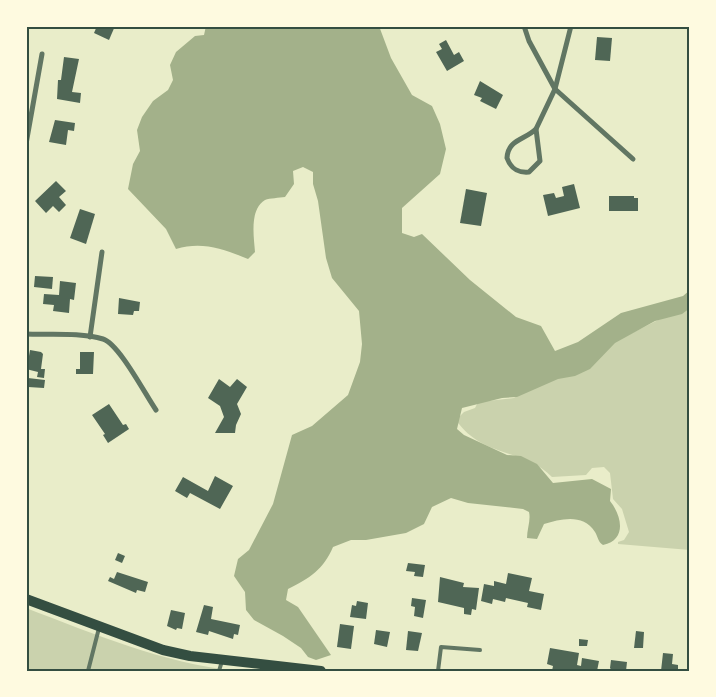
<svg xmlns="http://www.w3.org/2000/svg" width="716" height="697" font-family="'Crimson Pro',serif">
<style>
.green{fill:#cad2ad}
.water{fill:#a3b18a}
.building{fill:#4f6655}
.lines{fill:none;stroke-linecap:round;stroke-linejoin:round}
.service{stroke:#617663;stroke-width:4}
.minor{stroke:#617663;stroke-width:5}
.secondary{stroke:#344e41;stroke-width:10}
.neatline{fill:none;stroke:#344e41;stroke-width:2}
</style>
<rect width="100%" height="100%" fill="#e9edc9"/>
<g class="green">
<path d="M690 304V550L618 544V542L624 540 629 532 622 509 613 499 610 473 604 467 592 468 586 475 552 477C524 448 482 458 456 420L464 412 475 408 478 402 514 398 600 349Z"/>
<path d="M26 608C94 634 163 663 236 671H26Z"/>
</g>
<path class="water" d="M206 26H379L391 58 412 95 432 106 440 124 446 149 440 174 402 208V233L414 237 422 234 470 280 516 317 541 326 555 351 578 342 621 313 683 296 690 290V308L682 314 655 321 615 343 590 369 575 376 558 379 517 397 502 398 462 408 457 429 464 435 507 455 521 456 537 464 553 483 592 479 611 489 610 501C622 516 627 540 603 545 598 542 598 537 595 532 583 513 561 519 544 524L537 539 527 538C527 529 531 520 529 512L523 509 468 503 451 498 432 507 424 524 406 533 366 540H351L333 547C323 570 310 578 288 589L286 600 298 607 331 655 316 660 308 657 301 648 283 636 254 620 246 610 245 592 234 576 238 559 249 550 273 504 292 435 312 426 348 395 360 362 362 344 359 311 332 278 326 258 318 201 313 184V172L303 167 293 171 294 184 285 197C279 198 270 198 265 200 249 210 254 237 255 252L248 259C224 249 202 241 176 249L166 229 128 189 133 164 140 151 137 130 142 117 153 101 168 90 173 80 170 65 176 52 195 36 204 35Z"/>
<g class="building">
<polygon points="97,26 115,26 109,40 94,33"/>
<polygon points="597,37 612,38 610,61 595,60"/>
<polygon points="446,40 454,55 459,52 464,61 447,71 436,52 442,49 439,44"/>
<polygon points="64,57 79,59 72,92 81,93 80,103 57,99 58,80 61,80"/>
<polygon points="480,81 503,95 496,109 480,101 482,98 474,95"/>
<polygon points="55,120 75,123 74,131 68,130 66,145 49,142"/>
<polygon points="56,181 66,191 59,197 66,205 59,212 53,206 46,213 35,201"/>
<polygon points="574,184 580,208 548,216 543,195 554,193 556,198 564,196 562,187"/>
<polygon points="466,189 487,193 481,226 460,223"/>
<polygon points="609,196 634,196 634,198 638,198 638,211 609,211"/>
<polygon points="80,209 95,214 86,244 70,238"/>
<polygon points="35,276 53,277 52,289 34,287"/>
<polygon points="60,281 76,283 74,300 70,299 69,313 53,311 54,305 43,304 44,294 59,295"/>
<polygon points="119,298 140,302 139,311 134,311 133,315 118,314"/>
<polygon points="30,350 41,352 43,354 41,369 45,369 44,378 37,377 38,372 26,369 26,355 29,356"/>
<polygon points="80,352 94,352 93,374 76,374 76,369 80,369"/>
<polygon points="28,378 45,380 44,388 28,387"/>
<polygon points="219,379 230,387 237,379 247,387 237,404 241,414 236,425 235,433 215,433 224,417 220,406 208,398"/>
<polygon points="109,404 123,425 126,424 129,429 108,443 103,435 105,434 92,415"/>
<polygon points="215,476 233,486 220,509 190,493 187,498 175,491 183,477 208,491"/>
<polygon points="118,553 125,556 122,563 115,560"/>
<polygon points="408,563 425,565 423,577 414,576 415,572 406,571"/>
<polygon points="117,572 148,582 145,592 137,590 136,593 108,581 110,577 114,579"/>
<polygon points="508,573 532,578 529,591 544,594 541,610 527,607 528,603 506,598 505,602 493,599 492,604 481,601 484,584 494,586 494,581 506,584"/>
<polygon points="440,577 464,583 463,587 479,588 476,610 472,609 471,615 464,614 464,608 438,602"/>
<polygon points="412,598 426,600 423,618 414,616 415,607 411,606"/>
<polygon points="357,601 368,603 366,619 350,617 352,605 356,606"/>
<polygon points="204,605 213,607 211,619 240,625 238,635 234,634 233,639 209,631 208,635 196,632"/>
<polygon points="171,610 185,613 182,629 177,628 176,630 167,626"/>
<polygon points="340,624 354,626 351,649 337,647"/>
<polygon points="376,630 390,632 387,647 374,644"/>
<polygon points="408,631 422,633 418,651 406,650"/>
<polygon points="636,631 644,632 643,648 634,648"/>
<polygon points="579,639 588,640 587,646 579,646"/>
<polygon points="550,648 579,653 577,665 581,666 582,658 599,661 597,671 552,671 553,666 547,664"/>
<polygon points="663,653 673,654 672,664 678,665 678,671 661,671"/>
<polygon points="611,660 627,662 626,671 612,671 610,668"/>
</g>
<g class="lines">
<g class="service">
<polyline points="88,671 99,628"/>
<polyline points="219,671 222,661"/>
<polyline points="438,671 441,647 480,650"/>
</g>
<g class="minor">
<polyline points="524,26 529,41 555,89 633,159"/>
<path d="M536 129 540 161 529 172C518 173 511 169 507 158 508 139 525 140 536 129Z"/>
<polyline points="536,129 555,89 571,26"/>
<polyline points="26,144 42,54"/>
<path d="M26 334C50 335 80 332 103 339 119 344 145 394 156 410"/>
<polyline points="90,337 102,252"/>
</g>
<polyline class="secondary" points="26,599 163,650 190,656 321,671"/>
</g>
<rect width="716" height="697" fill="none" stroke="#fefae0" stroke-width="55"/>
<rect x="28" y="28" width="660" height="642" class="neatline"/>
</svg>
